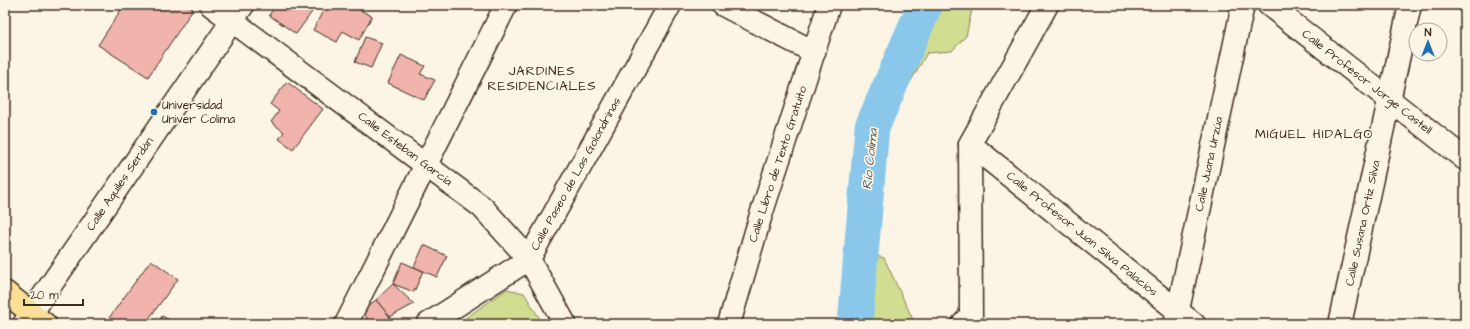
<svg xmlns="http://www.w3.org/2000/svg" width="1470" height="329" font-family="'Architects Daughter',sans-serif">
<style>
.green{fill:#d1de91;stroke:#868458}
.lines{fill:none;stroke-linecap:round;stroke-linejoin:round}
.river{stroke:#8ac7ea;stroke-width:35}
.building{fill:#f0b4ad;stroke:#3b2a1e}
.minor-casing{stroke:#3b2a1e;stroke-width:25}
.major-casing{stroke:#3b2a1e;stroke-width:25}
.minor{stroke:#fcf5e5;stroke-width:22}
.major{stroke:#fbdf96;stroke-width:22}
.poi-dot{fill:#1f6fb2;stroke:#fcf5e5;stroke-width:1.5}
.labels{text-anchor:middle;dominant-baseline:central;stroke-width:3.5;stroke-linejoin:round;paint-order:stroke}
.street-label{font-size:12px;fill:#3b2a1e;stroke:#fcf5e5}
.poi-label{font-size:12px;fill:#3b2a1e;stroke:#fcf5e5;text-anchor:start}
.neighbourhood-label{font-size:13px;letter-spacing:1px;fill:#3b2a1e;stroke:#fcf5e5}
.water-label{font-size:13px;font-style:italic;fill:#53595b;stroke:#fcf5e5}
</style>
<rect width="100%" height="100%" fill="#fcf5e5"/>
<filter id="ink" filterUnits="userSpaceOnUse"><feTurbulence type="fractalNoise" baseFrequency=".025" numOctaves="2"/><feDisplacementMap in="SourceGraphic" scale="8" xChannelSelector="R" yChannelSelector="G"/><feConvolveMatrix kernelMatrix="1 2 1 2 8 2 1 2 1" color-interpolation-filters="sRGB"/></filter>
<g filter="url(#ink)">
<g class="green">
<polygon points="907,5 973,5 966,36 952,51 927,53 900,100 873,100"/>
<polygon points="846,248 884,258 915,324 839,324"/>
<polygon points="507,289 524,293 543,324 457,324"/>
</g>
<g class="lines">
<polyline class="river" points="855,324 872,127 925,5"/>
</g>
<g class="building">
<polygon points="124,5 187,5 193,9 148,77 98,45"/>
<polygon points="276,5 317,5 296,34 269,15"/>
<polygon points="326,5 350,5 372,16 359,40 343,31 337,42 313,30"/>
<polygon points="365,37 382,43 371,68 355,62"/>
<polygon points="401,55 425,66 420,74 435,80 424,100 388,83"/>
<polygon points="287,82 323,109 293,149 279,139 284,132 271,122 279,111 270,104"/>
<polygon points="424,245 447,256 437,277 414,267"/>
<polygon points="151,260 178,279 145,324 117,324 109,318"/>
<polygon points="402,262 423,271 414,292 393,284"/>
<polygon points="393,284 414,304 390,317 376,300"/>
<polygon points="376,300 390,317 386,324 371,324 362,311"/>
<polygon points="162,316 177,324 158,324"/>
</g>
<g class="lines">
<g class="minor-casing">
<g id="minor">
<polyline points="211,5 482,207 529,259 565,324"/>
<polyline points="723,5 814,52"/>
<polyline points="1269,5 1465,159"/>
<polyline points="970,144 1194,324"/>
<polyline points="24,324 243,5"/>
<polyline points="346,324 506,5"/>
<polyline points="428,324 529,259 670,5"/>
<polyline points="729,324 760,218 829,5"/>
<polyline points="963,324 971,316 970,144 1047,5"/>
<polyline points="1175,324 1243,5"/>
<polyline points="1340,324 1410,5"/>
</g>
</g>
<g class="major-casing">
<polyline id="major" points="5,292 45,324"/>
</g>
<use href="#minor" class="minor"/>
<use href="#major" class="major"/>
</g>
</g>
<circle class="poi-dot" cx="154" cy="112" r="4"/>
<g class="labels">
<g class="street-label">
<text transform="translate(1367 82) rotate(38)">Calle Profesor Jorge Castell</text>
<text transform="translate(405 149) rotate(37)">Calle Esteban García</text>
<text transform="translate(778 164) rotate(-72)">Calle Libro de Texto Gratuito</text>
<text transform="translate(1209 164) rotate(-78)">Calle Juana Urzúa</text>
<text transform="translate(576 174) rotate(-61)">Calle Paseo de Las Golondrinas</text>
<text transform="translate(120 184) rotate(-56)">Calle Aquiles Serdán</text>
<text transform="translate(1363 223) rotate(-78)">Calle Susana Ortiz Silva</text>
<text transform="translate(1082 234) rotate(39)">Calle Profesor Juan Silva Palacios</text>
</g>
<g class="poi-label">
<text x="162" y="105">Universidad<tspan x="162" dy="14">Univer Colima</tspan></text>
</g>
<g class="neighbourhood-label">
<text x="542" y="71">JARDINES<tspan x="542" dy="15">RESIDENCIALES</tspan></text>
<text x="1314" y="134">MIGUEL HIDALGO</text>
</g>
<g class="water-label">
<text transform="translate(870 159) rotate(-84)">Río Colima</text>
</g>
</g>
<rect width="1470" height="329" fill="none" stroke="#fcf5e5" stroke-width="20"/>
<rect x="10" y="10" width="1450" height="309" fill="none" stroke="#3b2a1e" stroke-width="1.5" filter="url(#ink)"/>
<g transform="translate(1428 42)"><circle r="19" fill="#fcf5e5" stroke="#afa495"/>
<path d="M0-3L7 15L0 10L-7 15Z" fill="#1f6fb2"/>
<text y="-6" font-size="11" font-weight="bold" text-anchor="middle" fill="#3b2a1e">N</text>
</g>
<path d="M24 299v6h59v-6" fill="none" stroke="#3b2a1e" stroke-width="2"/>
<text x="30" y="299" font-size="12" fill="#3b2a1e" stroke="#fcf5e5" stroke-width="3" paint-order="stroke">20 m</text>
</svg>
